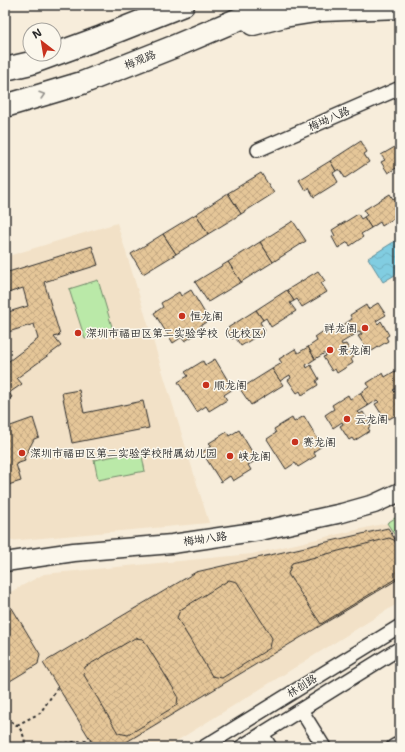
<svg xmlns="http://www.w3.org/2000/svg" width="405" height="752" font-family="'Shantell Sans','LXGW WenKai TC',sans-serif">
<style>
.built{fill:#f2e1c7}
.green{fill:#bae9a8;stroke:#728a6a}
.water{fill:url(#water-waves);stroke:#5f8c98}
.building{fill:url(#building-cross-hatch);stroke:#2b2b2b}
.lines{fill:none;stroke-linecap:round;stroke-linejoin:round}
.street-casing{stroke:#2b2b2b;stroke-width:16}
.secondary-casing{stroke:#2b2b2b;stroke-width:21}
.highway-casing{stroke:#2b2b2b;stroke-width:25}
.path{stroke:#2b2b2b;stroke-width:2;stroke-dasharray:3 3;stroke-linecap:butt}
.street{stroke:#fbf7ec;stroke-width:13}
.secondary{stroke:#fbf7ec;stroke-width:18}
.highway{stroke:#fbf7ec;stroke-width:22}
.oneway{stroke:#93918c}
.poi-dot{fill:#c8321e;stroke:#fbf7ec;stroke-width:1.5}
.labels{text-anchor:middle;dominant-baseline:central;stroke-width:3;stroke-linejoin:round;paint-order:stroke}
.street-label{font-size:11px;fill:#2b2b2b;stroke:#fbf7ec}
.poi-label{font-size:11px;fill:#2b2b2b;stroke:#fbf7ec;text-anchor:start}
</style>
<defs>
<pattern id="water-waves" width="16" height="10" patternUnits="userSpaceOnUse"><rect width="16" height="10" fill="#81cde1"/><path d="M0 5q4-4 8 0t8 0" fill="none" stroke="#70b0c1"/></pattern>
<pattern id="building-cross-hatch" width="8" height="8" patternUnits="userSpaceOnUse"><rect width="8" height="8" fill="#e5c698"/><path d="M0 0l8 8M0 8l8-8" fill="none" stroke="#c5aa83"/></pattern>
</defs>
<rect width="100%" height="100%" fill="#f7eddb"/>
<filter id="ink" filterUnits="userSpaceOnUse"><feTurbulence type="fractalNoise" baseFrequency=".025" numOctaves="2"/><feDisplacementMap in="SourceGraphic" scale="8" xChannelSelector="R" yChannelSelector="G"/><feConvolveMatrix kernelMatrix="1 2 1 2 8 2 1 2 1" color-interpolation-filters="sRGB"/></filter>
<g filter="url(#ink)">
<g class="built">
<polygon points="117,223 209,523 9,541 5,531 5,257"/>
<polygon points="387,523 400,543 400,602 167,747 5,747 5,595 44,574 252,554"/>
</g>
<g class="green">
<polygon points="98,280 113,330 85,339 69,289"/>
<polygon points="141,451 145,471 98,480 94,460"/>
<polygon points="400,515 400,543 387,523"/>
</g>
<polygon class="water" points="400,238 400,272 383,282 368,258"/>
<g class="building">
<polygon points="361,141 367,152 364,154 369,162 345,178 339,169 336,171 330,161"/>
<polygon points="400,144 400,171 398,167 388,173 381,162 385,160 381,155"/>
<polygon points="330,161 336,171 333,173 338,182 314,197 309,188 305,190 299,180"/>
<polygon points="261,173 274,193 241,214 228,193"/>
<polygon points="228,193 241,214 208,234 196,214"/>
<polygon points="390,194 393,199 396,197 400,203 400,210 394,214 396,217 382,226 380,222 371,228 364,217 367,215 364,210"/>
<polygon points="196,214 208,234 176,254 163,234"/>
<polygon points="358,214 361,219 364,217 371,228 361,234 363,237 350,246 348,242 338,248 332,237 335,236 332,230"/>
<polygon points="293,221 306,241 273,262 260,242"/>
<polygon points="163,234 176,254 143,274 131,254"/>
<polygon points="260,242 273,262 241,282 228,262"/>
<polygon points="92,246 98,265 44,282 60,335 54,337 61,346 17,378 22,384 9,393 12,397 5,403 5,364 38,339 34,324 5,333 5,313 28,306 23,288 5,294 5,273"/>
<polygon points="228,262 241,282 208,302 195,282"/>
<polygon points="318,271 325,281 321,283 327,292 302,307 297,299 294,301 287,290"/>
<polygon points="191,290 209,320 200,326 203,330 185,341 182,337 173,343 154,313 163,307 161,303 179,292 181,296"/>
<polygon points="287,290 294,301 290,303 296,311 271,327 266,318 263,320 256,310"/>
<polygon points="378,303 386,315 376,321 378,324 381,321 389,335 386,337 388,341 372,351 370,347 367,349 358,336 362,334 360,331 351,337 343,325 352,319 350,315 366,305 368,309"/>
<polygon points="256,310 263,320 260,322 265,331 241,346 235,337 232,339 226,329"/>
<polygon points="343,325 351,337 341,343 342,345 346,344 354,357 351,359 353,363 337,373 335,369 332,371 323,357 326,356 325,353 315,359 308,347 317,341 315,337 331,326 333,331"/>
<polygon points="308,347 315,359 306,365 307,368 311,365 319,379 316,381 318,385 302,395 300,391 297,393 288,380 291,378 290,375 280,381 272,369 282,363 279,359 295,349 298,353"/>
<polygon points="215,359 233,389 224,395 227,400 209,411 206,406 197,412 178,382 188,376 185,372 203,361 205,365"/>
<polygon points="400,368 400,380 395,371"/>
<polygon points="272,369 283,385 251,405 240,389"/>
<polygon points="395,371 400,380 400,386 393,390 395,392 398,390 400,394 400,413 389,419 387,416 384,418 375,404 379,402 377,400 368,406 360,393 369,387 367,383 383,373 385,377"/>
<polygon points="79,390 84,413 143,401 149,428 72,443 62,393"/>
<polygon points="360,393 368,406 358,412 360,414 363,412 371,426 368,428 370,431 354,441 352,438 349,440 340,426 343,424 342,422 333,428 325,415 334,409 332,405 348,395 350,399"/>
<polygon points="304,416 322,446 313,452 316,456 298,467 295,463 286,469 267,439 276,433 274,429 292,418 294,422"/>
<polygon points="33,418 39,437 34,439 24,458 25,461 16,464 21,481 5,486 5,432 6,431 5,428"/>
<polygon points="239,430 257,460 248,465 251,470 233,481 230,476 221,482 202,452 212,446 209,443 227,432 229,436"/>
<polygon points="388,528 400,547 400,578 118,747 95,747 43,663 196,572"/>
<polygon points="389,538 394,540 400,550 400,576 321,624 288,574 292,563"/>
<polygon points="229,580 237,582 272,638 270,648 222,678 212,676 177,618 180,610"/>
<polygon points="5,604 12,608 40,654 38,664 5,684"/>
<polygon points="135,638 143,639 178,696 177,705 128,735 118,733 84,675 85,667"/>
</g>
<g class="lines">
<g class="street-casing">
<g id="street">
<polyline points="258,150 400,88"/>
<polyline points="301,710 324,747"/>
<polyline points="262,734 270,747"/>
<polyline points="204,747 400,626"/>
<polyline points="241,747 400,648"/>
<polyline points="393,747 400,743"/>
</g>
</g>
<g class="secondary-casing">
<polyline id="secondary" points="5,562 74,552 172,544 260,531 342,513 374,504 400,492"/>
</g>
<g class="highway-casing">
<g id="highway">
<polyline points="253,24 284,16 322,10 400,7"/>
<polyline points="5,69 31,63 102,37 183,5"/>
<polyline points="5,106 82,83 173,47 272,5"/>
</g>
</g>
<g class="path">
<path d="M5 719C19 723 25 733 25 747"/>
<polyline points="17,725 40,713 58,687"/>
<polyline points="79,742 86,747"/>
<polyline points="30,747 91,740"/>
</g>
<use href="#street" class="street"/>
<use href="#secondary" class="secondary"/>
<use href="#highway" class="highway"/>
</g>
<defs><path id="oneway-chevron" d="M-2-3.5L2.5 0L-2 3.5" fill="none" stroke-width="1.6" stroke-linecap="round" stroke-linejoin="round"/></defs>
<use class="oneway" href="#oneway-chevron" transform="translate(42 95) rotate(-17)"/>
</g>
<g class="poi-dot">
<circle cx="182" cy="316" r="4"/>
<circle cx="365" cy="328" r="4"/>
<circle cx="78" cy="333" r="4"/>
<circle cx="330" cy="350" r="4"/>
<circle cx="206" cy="385" r="4"/>
<circle cx="347" cy="419" r="4"/>
<circle cx="295" cy="442" r="4"/>
<circle cx="22" cy="453" r="4"/>
<circle cx="230" cy="456" r="4"/>
</g>
<g class="labels">
<g class="street-label">
<text transform="translate(140 60) rotate(-22)">梅观路</text>
<text transform="translate(329 119) rotate(-24)">梅坳八路</text>
<text transform="translate(205 539) rotate(-8)">梅坳八路</text>
<text transform="translate(302 686) rotate(-32)">林创路</text>
</g>
<g class="poi-label">
<text x="190" y="316">恒龙阁</text>
<text x="357" y="328" text-anchor="end">祥龙阁</text>
<text x="86" y="333">深圳市福田区第二实验学校（北校区）</text>
<text x="338" y="350">景龙阁</text>
<text x="214" y="385">顺龙阁</text>
<text x="355" y="419">云龙阁</text>
<text x="303" y="442">赛龙阁</text>
<text x="30" y="453">深圳市福田区第二实验学校附属幼儿园</text>
<text x="238" y="456">峡龙阁</text>
</g>
</g>
<rect width="405" height="752" fill="none" stroke="#fbf7ec" stroke-width="20"/>
<rect x="10" y="10" width="385" height="732" fill="none" stroke="#2b2b2b" stroke-width="1.5" filter="url(#ink)"/>
<g transform="translate(42 42) rotate(329)"><circle r="19" fill="#fbf7ec" stroke="#a8a59f"/>
<path d="M0-3L7 15L0 10L-7 15Z" fill="#c8321e"/>
<text y="-6" font-size="11" font-weight="bold" text-anchor="middle" fill="#2b2b2b">N</text>
</g>
</svg>
